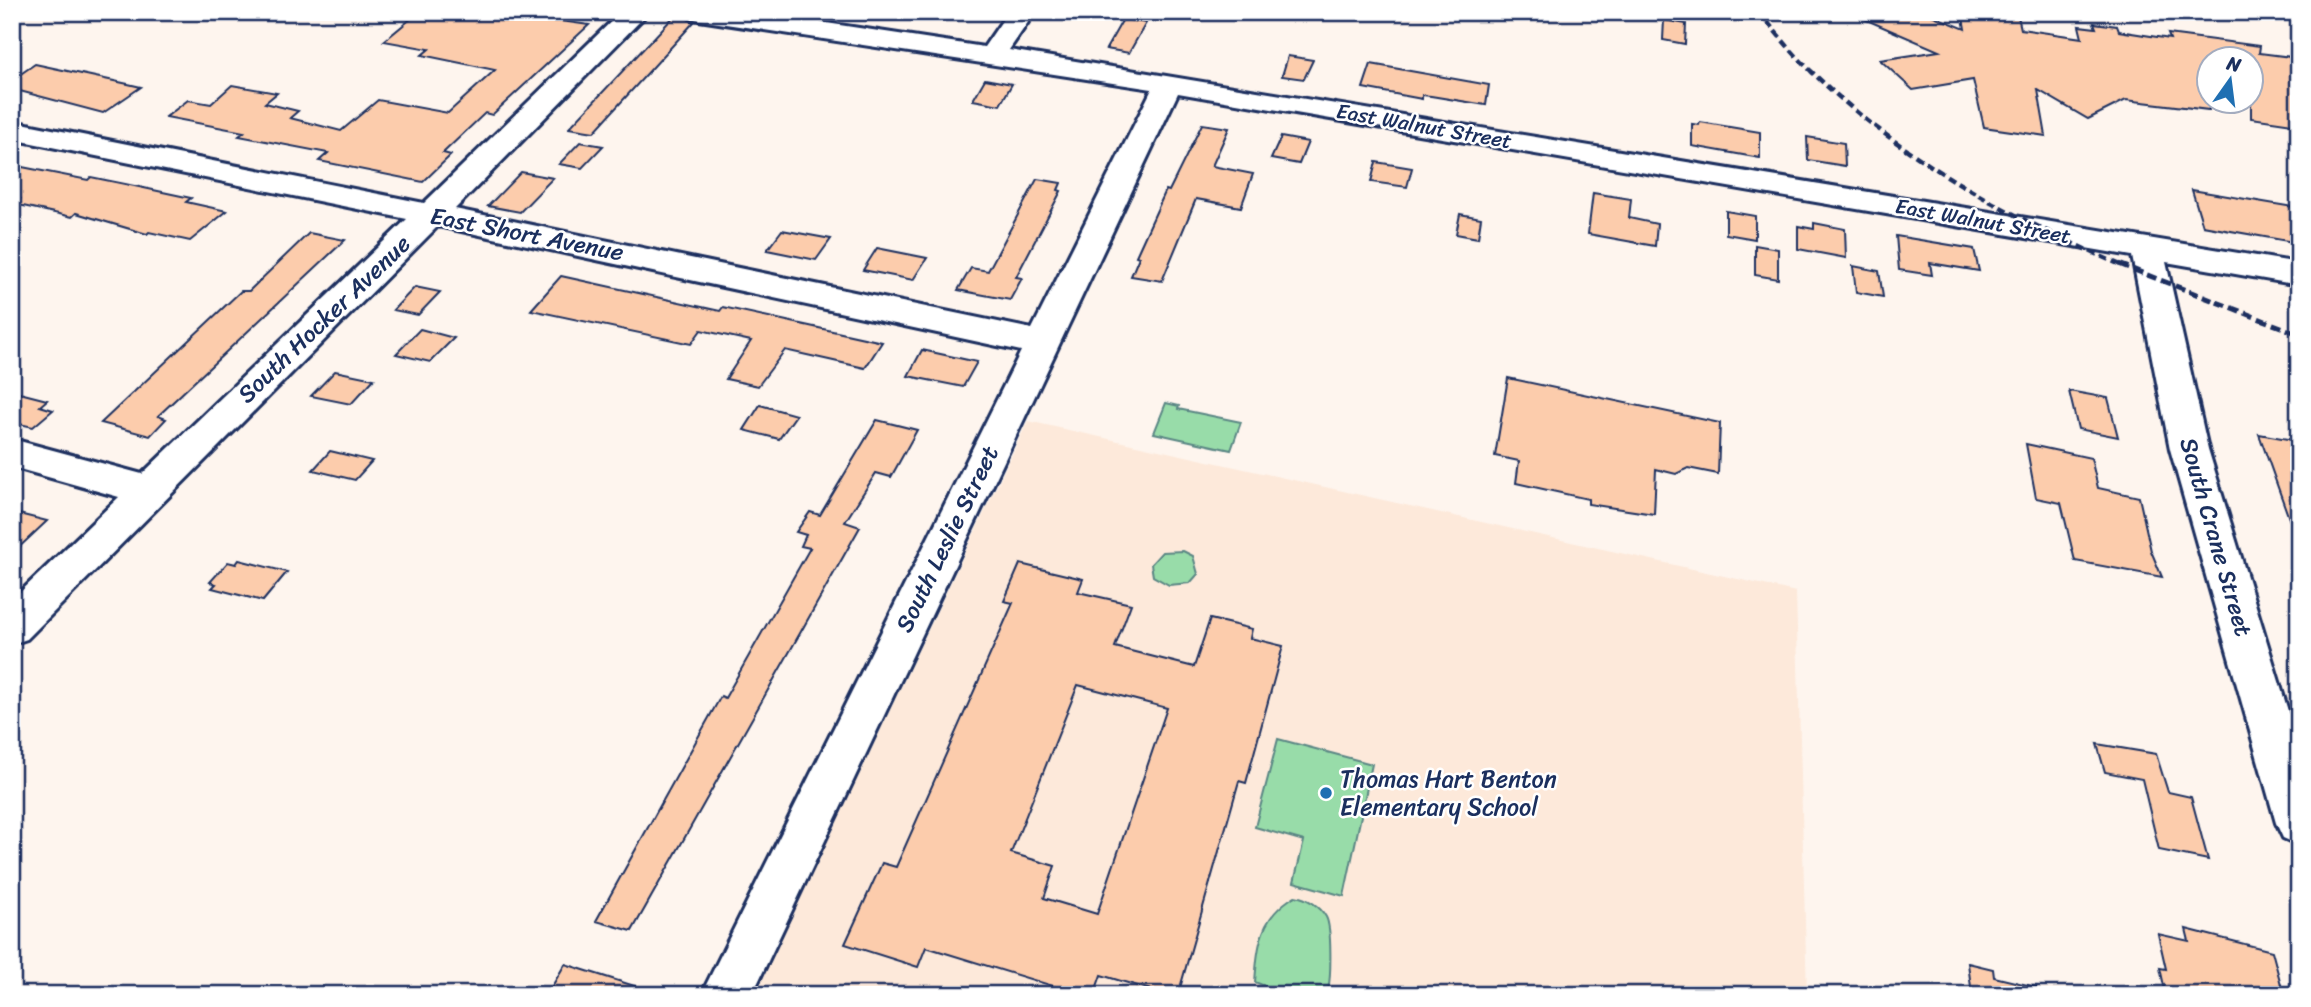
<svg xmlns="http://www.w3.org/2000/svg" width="2311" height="1007" font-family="Sriracha,sans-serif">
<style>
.built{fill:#fde9da}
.green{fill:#98dca9;stroke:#5a8684;stroke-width:2}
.building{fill:#fcccac;stroke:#1b2f5e;stroke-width:2;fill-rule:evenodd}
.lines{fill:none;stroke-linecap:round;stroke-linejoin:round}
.minor-casing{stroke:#1b2f5e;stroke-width:6}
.minor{fill:#fff;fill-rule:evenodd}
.rail-far1{stroke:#1b2f5e;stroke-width:4.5;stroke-dasharray:8 4.5;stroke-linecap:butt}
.rail{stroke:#1b2f5e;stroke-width:5;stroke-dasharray:10 5;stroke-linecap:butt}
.poi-dot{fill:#1f6fb2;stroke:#fff;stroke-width:2.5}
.labels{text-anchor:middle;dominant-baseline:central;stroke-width:5;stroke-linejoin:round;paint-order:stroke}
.far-street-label{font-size:21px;fill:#1b2f5e;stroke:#fff}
.street-label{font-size:24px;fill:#1b2f5e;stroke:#fff}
.poi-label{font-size:24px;fill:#1b2f5e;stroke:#fff;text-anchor:start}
</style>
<rect width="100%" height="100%" fill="#fef5ee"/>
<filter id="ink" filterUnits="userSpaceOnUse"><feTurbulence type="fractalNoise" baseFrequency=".0143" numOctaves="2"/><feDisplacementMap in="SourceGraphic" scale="14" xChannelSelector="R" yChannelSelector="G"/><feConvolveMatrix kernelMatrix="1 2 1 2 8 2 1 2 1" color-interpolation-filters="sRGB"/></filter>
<g filter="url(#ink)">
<polygon class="built" points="1028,421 1796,592 1807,995 754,995"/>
<g class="green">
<polygon points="1166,403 1179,406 1178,409 1241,422 1231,450 1154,433"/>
<polygon points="1183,551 1193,556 1198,574 1190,583 1169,585 1153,576 1151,564 1162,552"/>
<polygon points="1278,739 1372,764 1344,896 1294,882 1304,841 1255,827"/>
<path d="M1295 896C1307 898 1320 906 1326 917 1332 928 1331 978 1328 990 1303 1002 1278 992 1255 982 1258 944 1260 917 1295 896Z"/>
</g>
<g class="building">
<polygon points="419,12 498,12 589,25 492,115 485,113 443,153 451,155 423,182 319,161 328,153 239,136 244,132 166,117 188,100 211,104 232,85 277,93 265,103 298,111 290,118 341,131 378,100 448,113 495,70 422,55 429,49 384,41"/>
<polygon points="678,12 684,12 688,19 694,22 594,132 569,128"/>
<polygon points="1848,12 1924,12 1965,29 1962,12 2017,12 2021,29 2082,38 2079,26 2096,28 2094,23 2117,26 2119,31 2170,39 2168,34 2260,46 2259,53 2299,58 2299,125 2251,118 2251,60 2209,60 2209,110 2126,100 2088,119 2038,90 2046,136 1984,127 1973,80 1913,90 1880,60 1939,51"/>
<polygon points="1123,19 1146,23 1129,53 1106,49"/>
<polygon points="1664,20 1686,24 1685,44 1663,40"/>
<polygon points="1288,56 1313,60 1304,79 1282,76"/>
<polygon points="35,64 128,84 141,87 103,113 12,89 12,80"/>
<polygon points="1371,64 1489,85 1486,105 1431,96 1422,95 1422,99 1363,88"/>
<polygon points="985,79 1012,84 1000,105 973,100"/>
<polygon points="1700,122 1760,132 1760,158 1692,146 1692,124 1699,125"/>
<polygon points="1202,124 1229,128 1212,166 1253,174 1241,207 1196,199 1162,281 1131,276 1139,257 1136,256 1166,190 1169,191"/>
<polygon points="1281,137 1308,142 1299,164 1271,159"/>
<polygon points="1807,137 1844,143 1845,166 1808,160"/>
<polygon points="580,142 603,146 582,168 559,164"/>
<polygon points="1376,162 1412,168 1407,187 1371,182"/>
<polygon points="12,165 88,180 91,177 125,184 191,198 186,202 227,211 190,241 149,232 147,234 76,213 72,217 14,204 20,199 12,197"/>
<polygon points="521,172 553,178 520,212 488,206"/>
<polygon points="1037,179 1061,183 1058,190 1061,191 1016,277 1022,278 1010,300 958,290 971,268 988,271"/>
<polygon points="2192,190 2299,208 2299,243 2203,226"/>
<polygon points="1593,193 1631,199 1629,218 1657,224 1655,246 1588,234"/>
<polygon points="1726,211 1755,216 1755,239 1726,234"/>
<polygon points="1460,214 1481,218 1478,238 1456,234"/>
<polygon points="1814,223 1845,229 1846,258 1798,249 1798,226 1814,229"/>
<polygon points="782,230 831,239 816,260 767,250"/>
<polygon points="309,233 345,240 158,416 166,419 150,436 101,423 241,291 249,291"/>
<polygon points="1896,236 1974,249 1979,271 1930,263 1932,275 1899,270"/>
<polygon points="1755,245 1778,249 1778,279 1755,275"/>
<polygon points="877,248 927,258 913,280 863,270"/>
<polygon points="1853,266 1879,271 1883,297 1856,292"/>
<polygon points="561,276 720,311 723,307 882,342 865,368 785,350 758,386 726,379 751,341 701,330 691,344 531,310"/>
<polygon points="415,287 440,292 418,315 393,310"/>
<polygon points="420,329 454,338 430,362 396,354"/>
<polygon points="922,350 977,362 963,387 908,376"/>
<polygon points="335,371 374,379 351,404 311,396"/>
<polygon points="1508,378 1720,423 1718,474 1688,468 1676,474 1656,469 1654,514 1588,504 1588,499 1516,483 1519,461 1495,456"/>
<polygon points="12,391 47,400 40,406 53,410 33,427 20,424 12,431"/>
<polygon points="2069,391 2108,398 2118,437 2078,429"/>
<polygon points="760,405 796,415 779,439 744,430"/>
<polygon points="877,420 917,430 891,477 876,473 845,522 860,527 632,931 596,921 721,696 725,698 810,548 801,546 806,535 796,532 810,512 820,515"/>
<polygon points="2259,434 2299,441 2299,538 2296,538"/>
<polygon points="2026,444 2091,458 2098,488 2139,497 2151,551 2162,577 2075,561 2061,503 2036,498"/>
<polygon points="330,451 372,461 355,480 313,470"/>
<polygon points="19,514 47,521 12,554 12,520"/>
<polygon points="239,560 287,572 263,601 212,588 216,584 210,582 228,562 236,564"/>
<path d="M1020 564 1083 579 1078 592 1131 604 1115 647 1194 667 1210 619 1252 629 1250 638 1283 646 1246 783 1239 781 1178 995H1168L1101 975 1094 995H1082L926 947 918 967 845 944 882 863 896 867 1013 603 1004 601ZM1078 685 1167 708 1097 914 1044 898 1055 866 1011 853Z"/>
<polygon points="2097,744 2156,754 2168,792 2191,797 2208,860 2159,850 2142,779 2105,772"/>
<polygon points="2186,929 2272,951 2283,992 2264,987 2263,995 2166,995 2160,968 2166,969 2158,934 2189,941"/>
<polygon points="1968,963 1993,969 1994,977 2036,987 2035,995 1972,995"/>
<polygon points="565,964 647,990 646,995 547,995"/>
</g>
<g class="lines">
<g class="minor-casing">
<polygon id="minor" points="621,12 649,12 455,209 1032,329 1152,89 699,20 690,18 686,12 754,12 984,47 1008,12 1035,12 1009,50 2299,263 2299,285 2166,262 2208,449 2299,747 2299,845 2283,838 2276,823 2170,449 2132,256 1178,93 752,995 701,995 1021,351 438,226 27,639 12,644 12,600 119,497 12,467 12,439 142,474 407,219 12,139 12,121 424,203"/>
</g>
<use href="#minor" class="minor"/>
<path class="rail-far1" d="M1759 12C1776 32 1793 54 1812 72 1900 158 2010 217 2123 266"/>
<polyline class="rail" points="2119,264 2299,334"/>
</g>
</g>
<circle class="poi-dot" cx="1326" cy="793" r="7"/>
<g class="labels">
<g class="far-street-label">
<text transform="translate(1424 126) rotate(10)">East Walnut Street</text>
<text transform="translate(1983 221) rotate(10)">East Walnut Street</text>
</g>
<g class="street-label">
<text transform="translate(527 234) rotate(11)">East Short Avenue</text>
<text transform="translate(324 319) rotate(-44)">South Hocker Avenue</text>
<text transform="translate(2216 537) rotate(74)">South Crane Street</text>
<text transform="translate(947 539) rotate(-64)">South Leslie Street</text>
</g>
<g class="poi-label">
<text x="1340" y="779">Thomas Hart Benton<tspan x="1340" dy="28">Elementary School</tspan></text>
</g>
</g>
<rect width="2311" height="1007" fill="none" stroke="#fff" stroke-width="42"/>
<rect x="21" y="21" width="2269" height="965" fill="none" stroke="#1b2f5e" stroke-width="2.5" filter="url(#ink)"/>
<g transform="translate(2230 80) rotate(14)"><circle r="33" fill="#ffffff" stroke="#a4acbf" stroke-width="2"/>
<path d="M0-5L12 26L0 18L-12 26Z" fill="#1f6fb2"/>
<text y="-10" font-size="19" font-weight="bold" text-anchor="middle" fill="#1b2f5e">N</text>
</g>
</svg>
